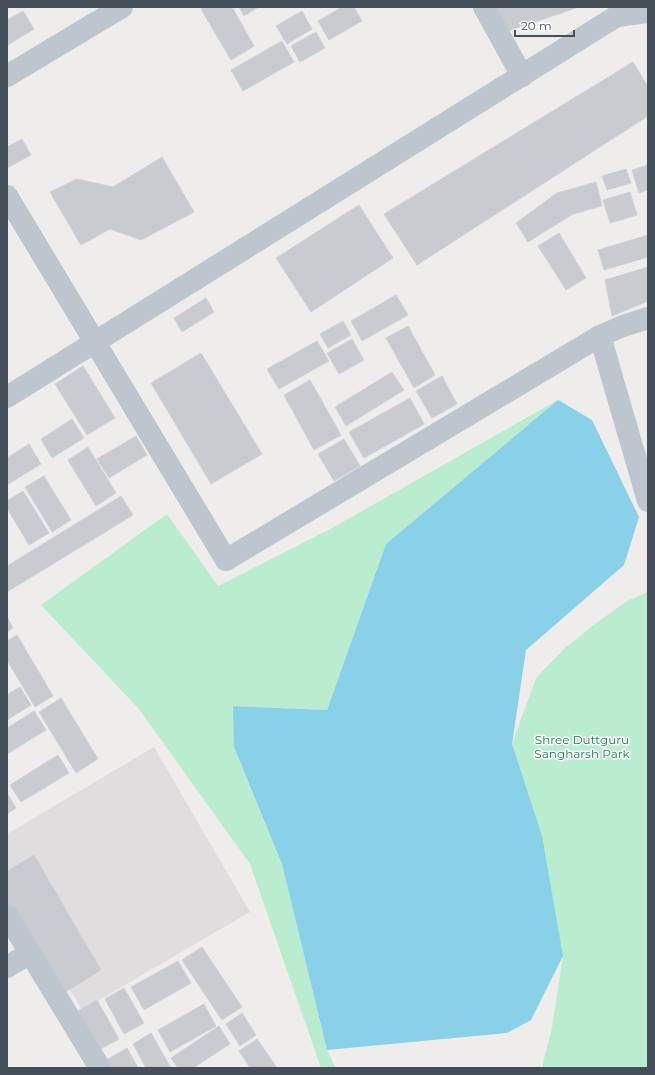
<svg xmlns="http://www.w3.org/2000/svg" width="655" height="1075" font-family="Montserrat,sans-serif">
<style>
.education{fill:#e0ddde}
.green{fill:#baeccf}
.water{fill:#89d1e8}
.building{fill:#c9cbd1;stroke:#d0d2d8}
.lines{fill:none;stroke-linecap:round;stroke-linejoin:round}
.minor{stroke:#bdc6ce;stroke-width:22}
.labels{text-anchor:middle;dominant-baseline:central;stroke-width:3;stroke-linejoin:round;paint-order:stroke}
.park-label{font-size:12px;fill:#19774b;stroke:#fff}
</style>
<rect width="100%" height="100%" fill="#efecec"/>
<polygon class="education" points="154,747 250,912 82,1010 7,882 7,834"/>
<g class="green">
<polygon points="558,400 386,544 327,710 234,706 234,747 282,864 327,1050 336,1068 321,1068 250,864 139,709 41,605 167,514 218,586 332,528"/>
<polygon points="648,592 648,1068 543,1068 543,1063 552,1028 563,956 512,744 536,678 565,648 595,624 627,601"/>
</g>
<polygon class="water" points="558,400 592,420 639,517 624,565 526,650 512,744 542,836 563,956 531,1020 507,1033 327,1050 282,864 234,747 233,706 327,710 386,544"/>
<g class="building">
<polygon points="204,7 232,7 254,46 231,60 201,9"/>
<polygon points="239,7 259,7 244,16"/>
<polygon points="342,7 354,7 362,21 329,40 318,21"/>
<polygon points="493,7 579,7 502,33"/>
<polygon points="23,11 34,29 8,45 7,20"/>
<polygon points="302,11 312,29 287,44 276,26"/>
<polygon points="316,32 325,48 300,62 291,46"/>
<polygon points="282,41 294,62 243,91 231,70"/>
<polygon points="633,62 648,87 648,116 417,265 384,214"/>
<polygon points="22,139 31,155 7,168 7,147"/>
<polygon points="162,157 194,212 141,240 110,229 81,245 50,192 77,179 113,187"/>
<polygon points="648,165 648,190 639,193 632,170"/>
<polygon points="626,169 631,183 607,190 602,176"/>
<polygon points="596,182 602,206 573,214 528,242 516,223 557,193"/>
<polygon points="630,192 637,215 610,223 603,200"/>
<polygon points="359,205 393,258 311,312 276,258"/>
<polygon points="559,233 586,278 566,290 538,246"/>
<polygon points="648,235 648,257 604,270 598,250"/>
<polygon points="648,267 648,301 612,316 605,280"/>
<polygon points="396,295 408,315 362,341 351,321"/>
<polygon points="206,298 214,312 182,332 174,318"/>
<polygon points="343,321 351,335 328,348 320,334"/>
<polygon points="408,326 435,375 414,388 386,338"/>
<polygon points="352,339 364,360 339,374 327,353"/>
<polygon points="317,341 329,361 279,389 267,369"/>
<polygon points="201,353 262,454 211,484 151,383"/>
<polygon points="83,366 115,418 87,435 55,384"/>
<polygon points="392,372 404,390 346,426 335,407"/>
<polygon points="442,376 457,404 432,418 416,391"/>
<polygon points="310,380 341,435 314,450 284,395"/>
<polygon points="410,398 424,424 364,458 349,432"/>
<polygon points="72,419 84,438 52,458 41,439"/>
<polygon points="136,436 147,455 109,478 97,459"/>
<polygon points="344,439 360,466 334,481 318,454"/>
<polygon points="29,444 41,464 7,485 7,458"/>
<polygon points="88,447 116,493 96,506 68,460"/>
<polygon points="44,476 71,520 52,532 25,487"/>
<polygon points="23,491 49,533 29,545 7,508 7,501"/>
<polygon points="121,496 133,515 7,592 7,566"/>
<polygon points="7,617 13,628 7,632"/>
<polygon points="17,635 53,696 35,707 7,660 7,641"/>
<polygon points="20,687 31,705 7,720 7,695"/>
<polygon points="61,698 98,759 76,773 39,712"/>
<polygon points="34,711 46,730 7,754 7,728"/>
<polygon points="58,755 69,773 21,802 10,785"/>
<polygon points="7,793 16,808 7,814"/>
<polygon points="34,855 101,970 59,996 7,907 7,871"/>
<polygon points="202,947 242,1007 222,1020 182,960"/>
<polygon points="178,961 191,983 144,1010 131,987"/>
<polygon points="124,988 144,1023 124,1034 105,999"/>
<polygon points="97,1000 119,1039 93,1053 71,1015"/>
<polygon points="204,1004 216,1026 170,1052 158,1030"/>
<polygon points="242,1013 256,1035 240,1046 226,1024"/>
<polygon points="219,1026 230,1044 193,1068 178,1068 171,1058"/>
<polygon points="151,1033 171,1068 146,1068 133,1044"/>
<polygon points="257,1039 277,1068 250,1068 239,1051"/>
<polygon points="127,1048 138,1068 104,1068 101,1063"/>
</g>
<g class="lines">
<g class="minor">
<polyline points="484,7 522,76"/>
<polyline points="7,76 122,7"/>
<polyline points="7,196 226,560 600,336"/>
<polyline points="648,318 623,326 600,336 648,501"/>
<polyline points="7,397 617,16 648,12"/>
<polyline points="7,915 100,1068"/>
<polyline points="7,967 30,953"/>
</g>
</g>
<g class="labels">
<g class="park-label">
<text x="582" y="739">Shree Duttguru<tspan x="582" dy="14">Sangharsh Park</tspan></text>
</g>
</g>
<rect width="655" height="1075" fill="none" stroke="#454f59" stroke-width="16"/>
<path d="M515 30v6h59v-6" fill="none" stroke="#454f59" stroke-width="2"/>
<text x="521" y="30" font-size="12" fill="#454f59" stroke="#ffffff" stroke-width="3" paint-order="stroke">20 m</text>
</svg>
